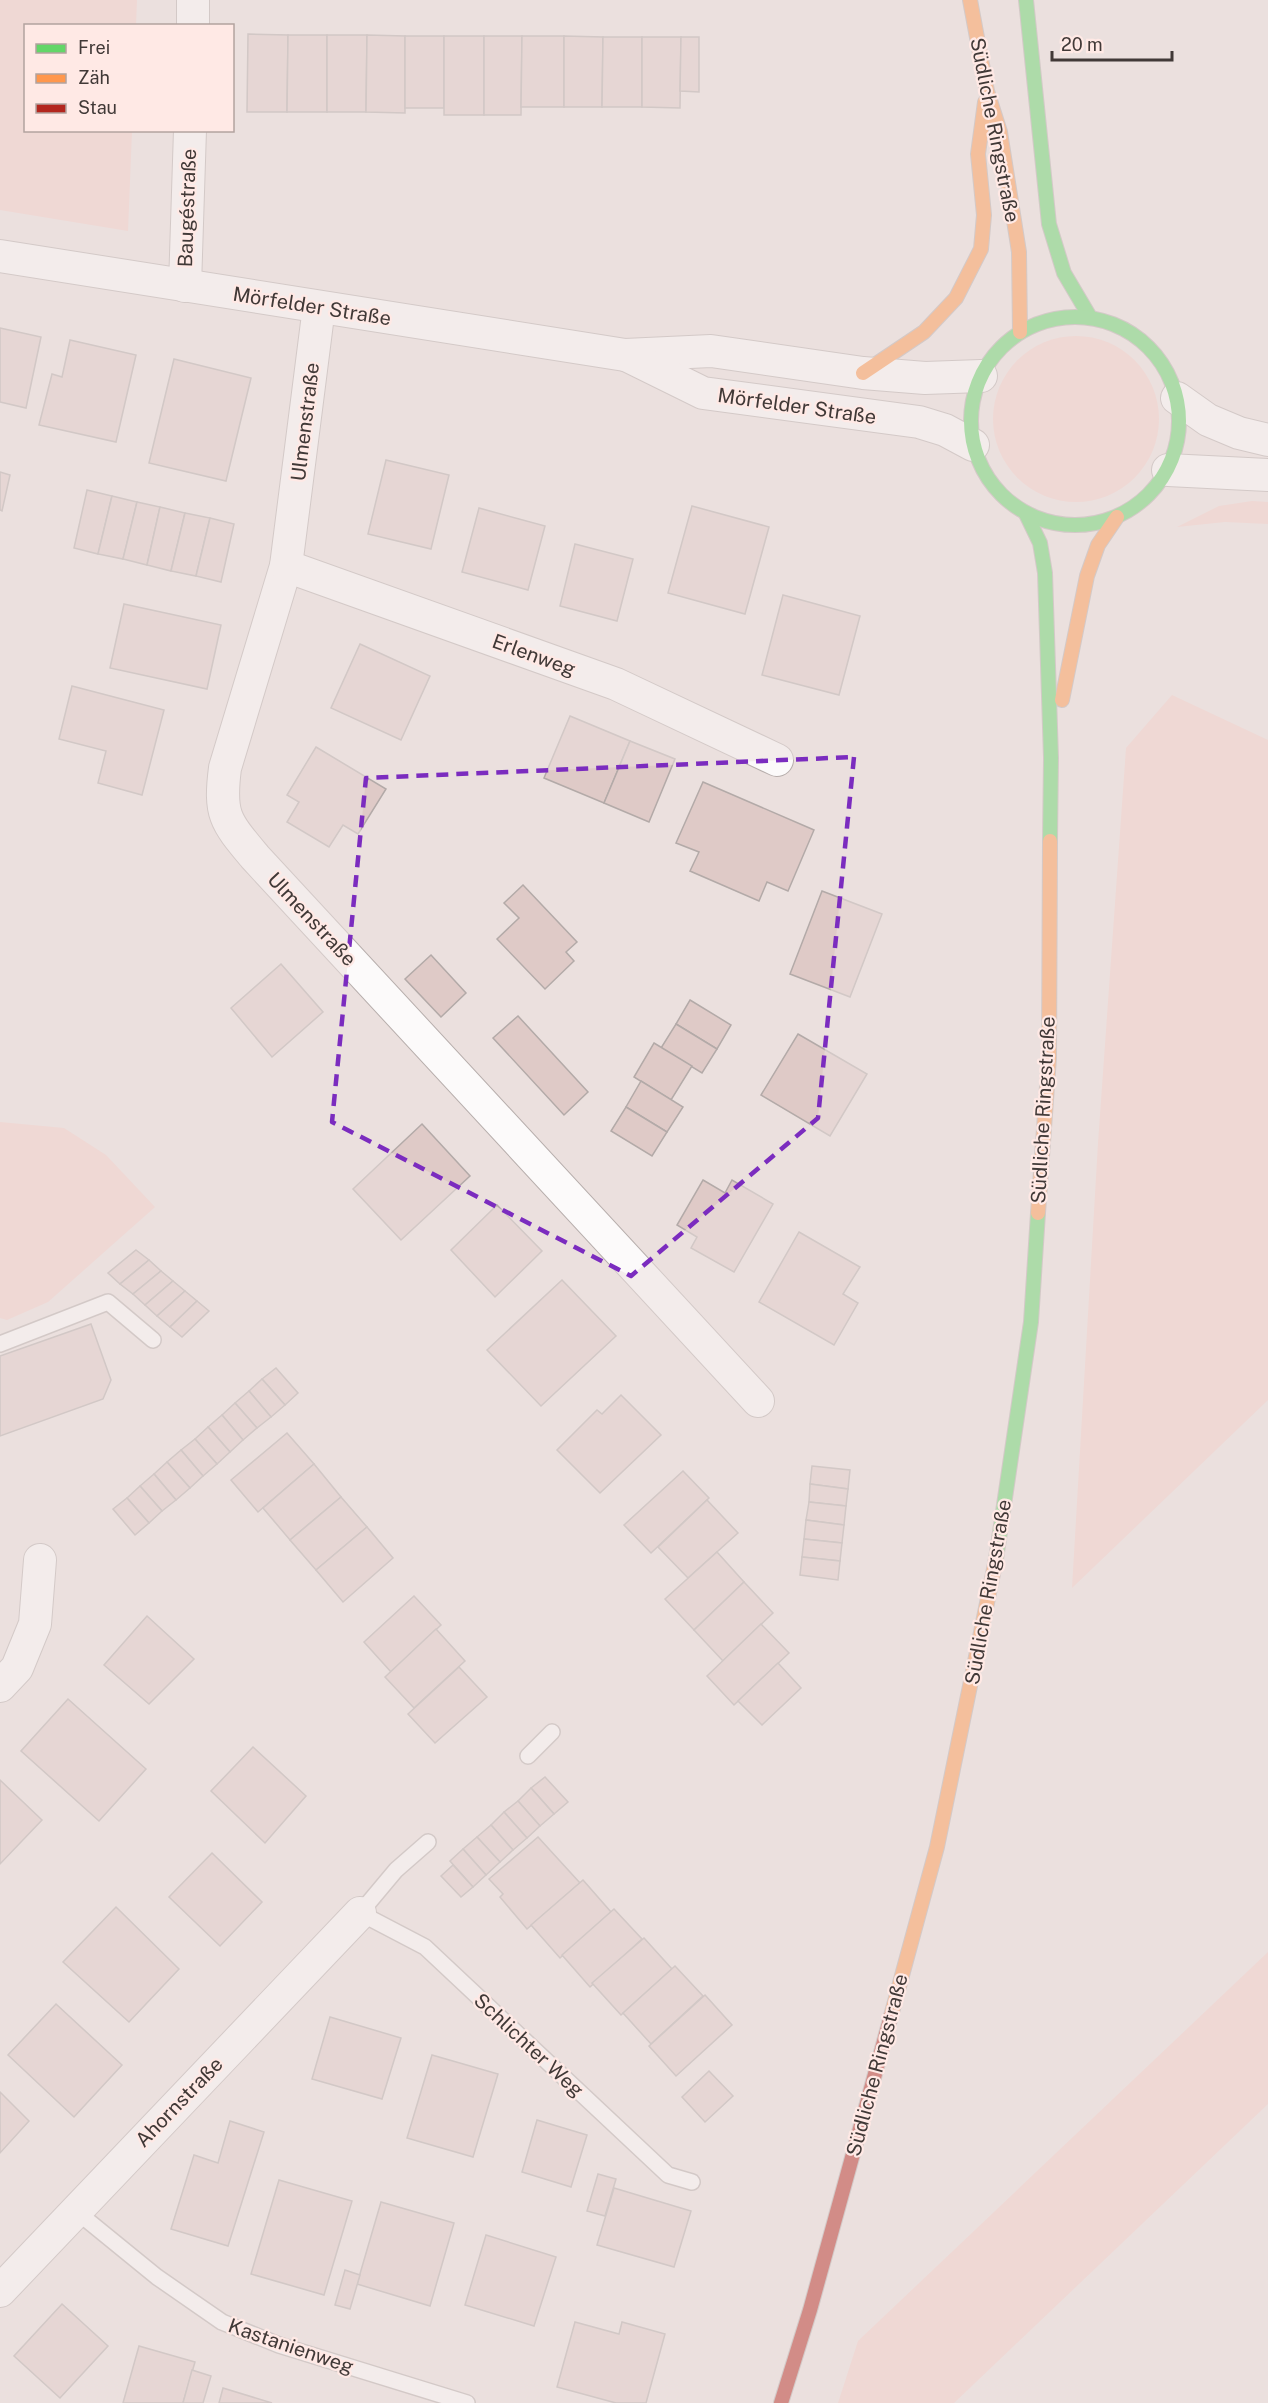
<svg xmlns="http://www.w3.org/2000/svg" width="1268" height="2403" font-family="'Public Sans',sans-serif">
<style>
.green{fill:#f4cec8}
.building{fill:#dfcac7;stroke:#b3aaa8;stroke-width:1.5}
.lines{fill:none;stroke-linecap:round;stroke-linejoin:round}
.lane-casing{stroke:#b7aeac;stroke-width:18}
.street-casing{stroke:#b7aeac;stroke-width:34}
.fast-casing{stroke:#b7aeac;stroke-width:16}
.slow-casing{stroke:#b7aeac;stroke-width:16}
.jam-casing{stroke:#b7aeac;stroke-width:16}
.lane{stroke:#fcfafa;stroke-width:15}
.street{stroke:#fcfafa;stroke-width:32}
.fast{stroke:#63d668;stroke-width:14}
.slow{stroke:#ff974d;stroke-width:14}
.jam{stroke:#b3261e;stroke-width:14}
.marked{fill:none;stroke:#7b2cbf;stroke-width:4.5;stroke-dasharray:12 8;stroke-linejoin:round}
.labels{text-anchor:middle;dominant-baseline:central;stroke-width:4.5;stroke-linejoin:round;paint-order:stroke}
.street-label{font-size:20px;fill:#413937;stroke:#ffe9e5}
</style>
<rect width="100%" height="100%" fill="#ebe0de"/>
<g class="green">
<polygon points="0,0 137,0 136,25 26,26 26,130 132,131 128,231 0,210"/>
<circle cx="1076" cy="419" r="83"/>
<polygon points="1252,501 1268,502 1268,524 1225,522 1177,527 1219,506"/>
<polygon points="1172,695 1268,740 1268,1400 1072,1588 1098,1143 1126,748"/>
<polygon points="0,1122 64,1128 106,1155 155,1207 48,1302 7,1320 0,1318"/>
<polygon points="1268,1952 1268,2104 954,2403 838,2403 858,2341"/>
</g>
<g class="building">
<polygon points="248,34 288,35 287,112 247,112"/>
<polygon points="288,35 327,35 327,112 287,112"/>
<polygon points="327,35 367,35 366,112 327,112"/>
<polygon points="367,35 405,36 405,113 366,112"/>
<rect x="405" y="36" width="39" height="72"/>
<rect x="444" y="36" width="40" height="79"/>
<polygon points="484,36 522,36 521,115 484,115"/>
<polygon points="522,36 564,36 564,107 521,107"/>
<polygon points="564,36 603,37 602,107 564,107"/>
<polygon points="603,37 642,37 642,107 602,107"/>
<polygon points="642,37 681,37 680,108 642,107"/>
<polygon points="681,37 699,37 699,92 680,91"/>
<polygon points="0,328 41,337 26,408 0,402"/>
<polygon points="70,340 136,355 116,442 39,425 52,374 62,377"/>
<polygon points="174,359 251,378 226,481 149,463"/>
<polygon points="386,460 449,475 431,549 368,534"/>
<polygon points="0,472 10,475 2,511 0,510"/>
<polygon points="87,490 112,496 98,554 74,548"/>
<polygon points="112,496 137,502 123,559 98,554"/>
<polygon points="137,502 160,507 147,565 123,559"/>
<polygon points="692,506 769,527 745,614 668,593"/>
<polygon points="160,507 185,513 171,571 147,565"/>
<polygon points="479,508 545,526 528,590 462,572"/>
<polygon points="185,513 210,518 196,576 171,571"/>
<polygon points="210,518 234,524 221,582 196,576"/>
<polygon points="575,544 633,559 617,621 560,606"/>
<polygon points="783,595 860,616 839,695 762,675"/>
<polygon points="124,604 221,625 207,689 110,668"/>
<polygon points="360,644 430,676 401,740 331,708"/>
<polygon points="72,686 164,710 142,795 98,783 106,751 59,739"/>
<polygon points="570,716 630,741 604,803 544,778"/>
<polygon points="630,741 675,759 649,822 604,803"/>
<polygon points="316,747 386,789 358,834 343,825 329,847 287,822 299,802 287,795"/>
<polygon points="703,782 814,830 788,891 767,882 759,901 690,871 699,852 676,843"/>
<polygon points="523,885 577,942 566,952 574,961 545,989 497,939 519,918 504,903"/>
<polygon points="822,891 882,914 850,997 790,974"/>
<polygon points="431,955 466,993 441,1017 405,979"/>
<polygon points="281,964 323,1012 272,1057 231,1008"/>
<polygon points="690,1000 731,1025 717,1049 676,1024"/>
<polygon points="518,1016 588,1092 564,1115 493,1038"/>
<polygon points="676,1024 717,1049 702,1073 661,1048"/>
<polygon points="798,1034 867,1074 830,1136 761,1095"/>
<polygon points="654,1043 692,1066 671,1100 634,1077"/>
<polygon points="641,1081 683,1107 667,1132 626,1107"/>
<polygon points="626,1107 667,1132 652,1156 611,1131"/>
<polygon points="422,1124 470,1176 401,1240 353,1189"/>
<polygon points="703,1180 725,1193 732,1180 773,1204 734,1272 691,1248 697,1237 677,1225"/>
<polygon points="497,1205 542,1251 495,1297 451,1250"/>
<polygon points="799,1232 860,1267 843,1294 858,1303 834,1345 759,1302"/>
<polygon points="136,1250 149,1260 120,1284 108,1273"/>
<polygon points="149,1260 161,1271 133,1294 120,1284"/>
<polygon points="161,1271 173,1281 145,1305 133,1294"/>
<polygon points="562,1280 616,1336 541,1406 487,1350"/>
<polygon points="173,1281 185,1291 157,1316 145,1305"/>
<polygon points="185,1291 197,1301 170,1327 157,1316"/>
<polygon points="197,1301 209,1311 182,1337 170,1327"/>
<polygon points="91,1324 111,1380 103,1399 0,1436 0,1356"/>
<polygon points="276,1368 298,1393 285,1405 262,1379"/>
<polygon points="262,1379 285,1405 271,1417 249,1391"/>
<polygon points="249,1391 271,1417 257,1428 235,1403"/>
<polygon points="621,1395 661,1435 600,1493 557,1450 597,1410 602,1414"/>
<polygon points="235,1403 257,1428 243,1440 222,1415"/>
<polygon points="222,1415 243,1440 230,1452 208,1427"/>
<polygon points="208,1427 230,1452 217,1464 195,1439"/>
<polygon points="287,1433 314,1464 258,1512 231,1480"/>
<polygon points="195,1439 217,1464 203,1476 181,1450"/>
<polygon points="181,1450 203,1476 190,1488 167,1462"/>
<polygon points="167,1462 190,1488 176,1500 154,1474"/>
<polygon points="314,1464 341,1497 290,1540 263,1508"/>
<polygon points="812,1466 850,1470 848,1489 810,1484"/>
<polygon points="683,1471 709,1498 651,1553 624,1525"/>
<polygon points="154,1474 176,1500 162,1511 140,1486"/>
<polygon points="810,1484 848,1489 846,1506 809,1502"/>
<polygon points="140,1486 162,1511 149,1523 127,1498"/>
<polygon points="341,1497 367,1527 316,1570 290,1540"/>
<polygon points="127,1498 149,1523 135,1535 113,1509"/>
<polygon points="707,1500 738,1533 688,1578 658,1547"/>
<polygon points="809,1502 846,1506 844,1525 806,1520"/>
<polygon points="806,1520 844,1525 842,1543 804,1539"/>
<polygon points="367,1527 393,1558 343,1602 316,1570"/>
<polygon points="804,1539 842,1543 840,1561 802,1557"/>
<polygon points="717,1552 744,1582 694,1630 665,1599"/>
<polygon points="802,1557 840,1561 838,1580 800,1575"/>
<polygon points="744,1582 773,1613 723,1661 694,1630"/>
<polygon points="414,1596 441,1625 391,1672 364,1642"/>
<polygon points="147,1616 194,1659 149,1704 104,1665"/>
<polygon points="761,1624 789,1653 734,1705 707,1676"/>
<polygon points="436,1629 465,1661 414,1708 385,1677"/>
<polygon points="778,1663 801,1688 762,1725 738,1701"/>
<polygon points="459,1667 487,1697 435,1743 408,1714"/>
<polygon points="68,1699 146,1769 99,1821 21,1751"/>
<polygon points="253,1747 306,1796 265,1843 211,1791"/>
<polygon points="545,1777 568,1802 554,1814 531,1788"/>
<polygon points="0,1780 42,1820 0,1864"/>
<polygon points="531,1788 554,1814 540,1826 518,1801"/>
<polygon points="518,1801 540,1826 527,1838 504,1812"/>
<polygon points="504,1812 527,1838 513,1850 491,1825"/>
<polygon points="491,1825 513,1850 500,1862 477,1837"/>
<polygon points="477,1837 500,1862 486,1875 463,1849"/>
<polygon points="538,1837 580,1883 527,1929 500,1897 503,1894 489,1879"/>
<polygon points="463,1849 486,1875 473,1887 450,1861"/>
<polygon points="212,1853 262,1902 220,1946 169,1897"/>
<polygon points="453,1865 473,1887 461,1897 441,1876"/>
<polygon points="583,1880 611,1912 560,1958 531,1925"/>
<polygon points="116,1907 179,1969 129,2022 63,1962"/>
<polygon points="614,1909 642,1939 590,1987 562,1955"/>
<polygon points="644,1938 672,1969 621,2015 592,1983"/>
<polygon points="675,1966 703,1996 651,2044 623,2013"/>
<polygon points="705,1995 732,2025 676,2076 649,2046"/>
<polygon points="56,2004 122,2065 74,2117 8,2055"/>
<polygon points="330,2017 401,2038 382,2099 312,2079"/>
<polygon points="432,2055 498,2074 473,2157 407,2138"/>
<polygon points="709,2071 733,2096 705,2122 682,2097"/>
<polygon points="0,2092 29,2121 0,2153"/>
<polygon points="537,2120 587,2135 571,2187 522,2172"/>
<polygon points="230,2121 264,2132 228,2246 171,2229 194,2155 218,2163"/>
<polygon points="598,2174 616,2179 605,2216 587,2211"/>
<polygon points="279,2180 352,2201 324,2295 251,2274"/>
<polygon points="614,2188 691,2211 674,2267 597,2245"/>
<polygon points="381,2202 454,2223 430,2306 357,2284"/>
<polygon points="486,2235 556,2257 534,2326 465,2305"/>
<polygon points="345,2270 360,2275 350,2309 335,2305"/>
<polygon points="62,2304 108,2346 60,2398 14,2356"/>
<polygon points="575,2322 619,2334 622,2322 665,2334 646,2403 616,2403 557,2387"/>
<polygon points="139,2346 195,2362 183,2403 123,2403"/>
<polygon points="192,2370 211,2376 203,2403 183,2403"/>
<polygon points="223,2388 272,2403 219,2403"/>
</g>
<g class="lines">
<g class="lane-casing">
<g id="lane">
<polyline points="0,1344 108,1302 153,1340"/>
<polyline points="528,1756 552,1732"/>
<polyline points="428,1842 396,1870 360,1913 425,1947 668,2175 692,2182"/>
<polyline points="76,2211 157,2277 222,2322 279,2345 467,2403"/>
</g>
</g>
<g class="street-casing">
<g id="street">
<polyline points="193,26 193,0"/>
<polyline points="0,256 625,355 711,351 863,373 925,378 981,376"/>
<polyline points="185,286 190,130"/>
<path d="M319 307 286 566 225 768C219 815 225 821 255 857L758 1401"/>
<polyline points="628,356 703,393 919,422 945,430 973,445"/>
<polyline points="1177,398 1208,420 1239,433 1268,440"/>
<polyline points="1168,470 1268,475"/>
<polyline points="286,566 616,684 777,760"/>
<polyline points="0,1686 17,1668 35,1624 40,1560"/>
<polyline points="0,2291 360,1913"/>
</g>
</g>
<g class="fast-casing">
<g id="fast">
<polyline points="1026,0 1049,224 1064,273 1090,317"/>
<circle cx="1075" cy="421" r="104"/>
<polyline points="1026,514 1040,543 1045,573 1051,758 1050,841"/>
<polyline points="996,1559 1031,1322 1038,1213"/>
</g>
</g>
<g class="slow-casing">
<g id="slow">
<polyline points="970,0 987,91 1000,132 1019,252 1020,332"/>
<polyline points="863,373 924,332 956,298 981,249 984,215 978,154 985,102"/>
<polyline points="1062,700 1087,576 1098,545 1117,517"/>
<polyline points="1038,1213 1049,1058 1050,841"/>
<polyline points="891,2016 937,1847 996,1559"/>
</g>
</g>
<g class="jam-casing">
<polyline id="jam" points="781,2403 810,2310 891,2016"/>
</g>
<use href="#lane" class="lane"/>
<use href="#street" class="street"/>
<use href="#fast" class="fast"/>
<use href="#slow" class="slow"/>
<use href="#jam" class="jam"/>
</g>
<path d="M0 0H1268V2403H0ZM854 757 818 1118 631 1276 332 1122 366 778Z" fill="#ebe0de" fill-opacity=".55" fill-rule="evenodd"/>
<path class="marked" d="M854 757 818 1118 631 1276 332 1122 366 778Z"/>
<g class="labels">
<g class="street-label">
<text transform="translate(995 130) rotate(79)">Südliche Ringstraße</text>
<text transform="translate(187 208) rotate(-88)">Baugéstraße</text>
<text transform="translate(312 306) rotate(9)">Mörfelder Straße</text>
<text transform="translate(797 406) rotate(8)">Mörfelder Straße</text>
<text transform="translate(305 422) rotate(-83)">Ulmenstraße</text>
<text transform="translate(534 655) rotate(20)">Erlenweg</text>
<text transform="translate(312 919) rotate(47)">Ulmenstraße</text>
<text transform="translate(1043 1110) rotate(-87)">Südliche Ringstraße</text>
<text transform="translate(988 1592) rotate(-80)">Südliche Ringstraße</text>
<text transform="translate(529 2045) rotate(43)">Schlichter Weg</text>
<text transform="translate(877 2065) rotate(-75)">Südliche Ringstraße</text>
<text transform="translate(179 2102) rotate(-46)">Ahornstraße</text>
<text transform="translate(291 2346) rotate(19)">Kastanienweg</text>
</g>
</g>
<rect x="24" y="24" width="210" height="108" fill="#ffe9e5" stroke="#b3a39f" stroke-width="1.5"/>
<rect x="36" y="44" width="30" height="9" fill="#63d668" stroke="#b3a39f" stroke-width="1.5"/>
<text x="78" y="54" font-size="18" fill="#413937">Frei</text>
<rect x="36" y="74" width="30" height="9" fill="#ff974d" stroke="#b3a39f" stroke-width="1.5"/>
<text x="78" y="84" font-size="18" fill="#413937">Zäh</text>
<rect x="36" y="104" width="30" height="9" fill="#b3261e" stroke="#b3a39f" stroke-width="1.5"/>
<text x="78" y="114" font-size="18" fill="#413937">Stau</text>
<path d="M1052 51v9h120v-9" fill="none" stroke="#413937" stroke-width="3"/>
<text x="1061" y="51" font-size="18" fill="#413937" stroke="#ffe9e5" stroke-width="4.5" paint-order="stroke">20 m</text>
</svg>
